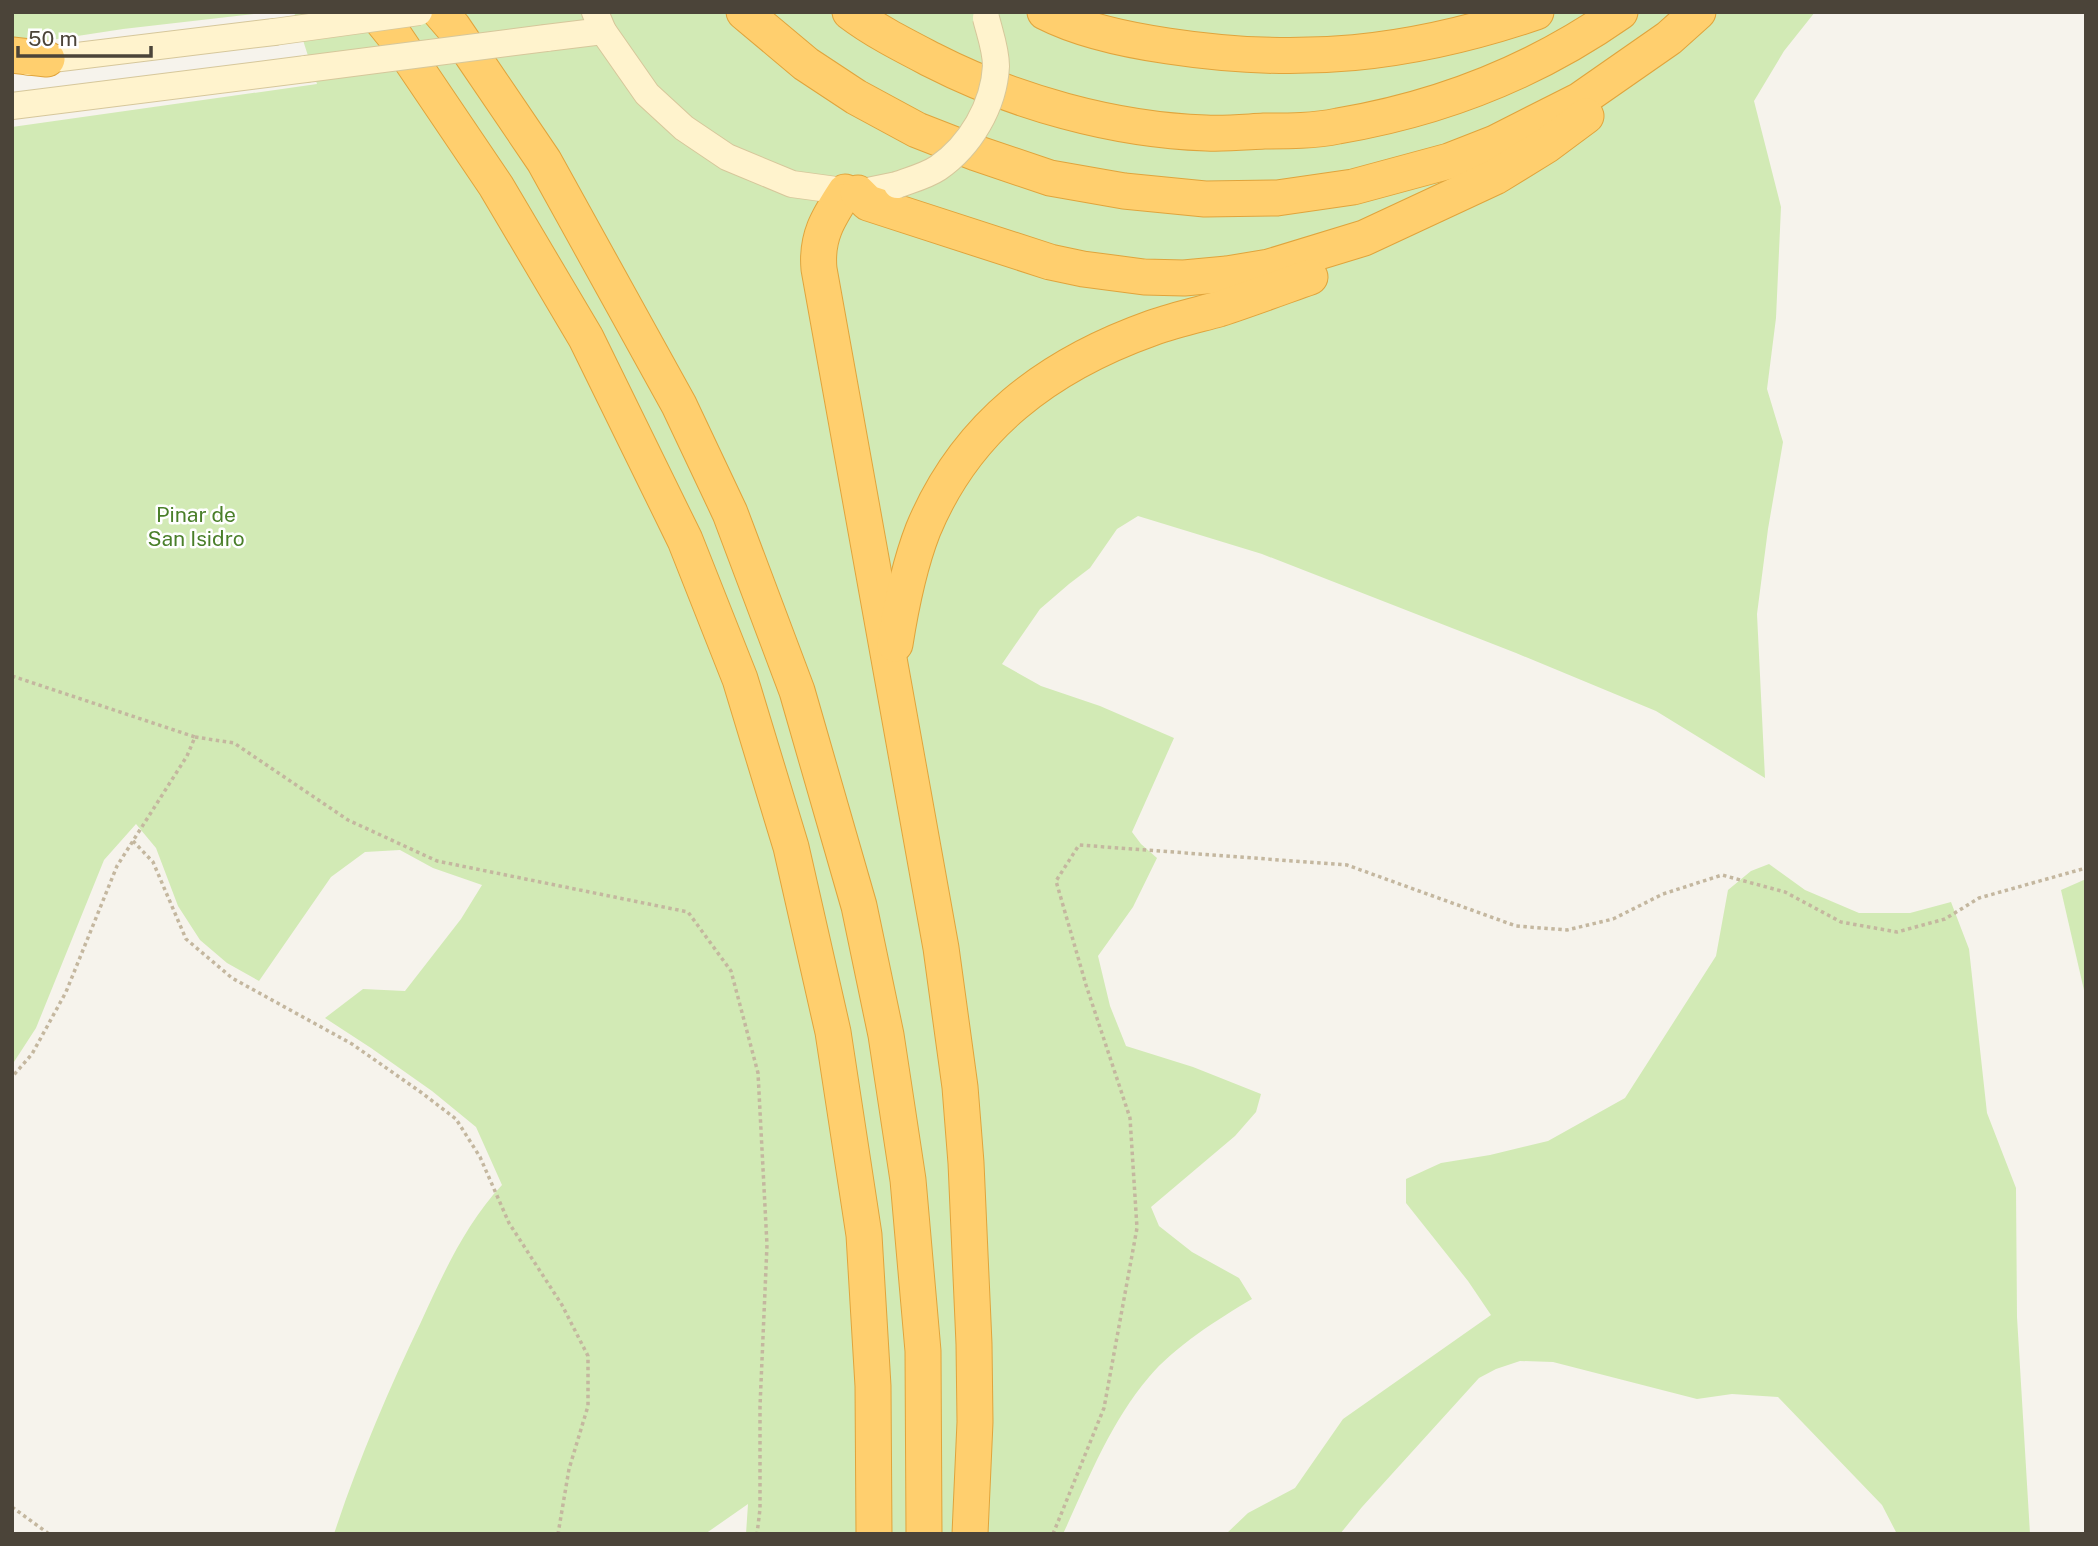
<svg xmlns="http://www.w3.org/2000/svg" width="2098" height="1546" font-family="'Public Sans',sans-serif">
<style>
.green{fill:#d2eab5}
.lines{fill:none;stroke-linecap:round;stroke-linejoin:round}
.secondary-casing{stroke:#d6c79b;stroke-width:28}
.highway-casing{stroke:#e0a43c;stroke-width:37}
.path{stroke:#c4b79f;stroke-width:3.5;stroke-dasharray:3.5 3.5;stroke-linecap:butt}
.secondary{stroke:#fff3cd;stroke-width:26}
.highway{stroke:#ffcf6e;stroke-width:35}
.secondary-bridge-casing{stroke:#d6c79b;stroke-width:28;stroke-linecap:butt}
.secondary-bridge{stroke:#fff3cd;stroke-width:26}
.labels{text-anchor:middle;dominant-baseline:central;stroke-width:5;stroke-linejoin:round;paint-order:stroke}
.park-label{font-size:21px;fill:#4a7f2a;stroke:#fff}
</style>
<rect width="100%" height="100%" fill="#f6f3ec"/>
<g class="green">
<polygon points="12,12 272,12 123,29 12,46"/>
<path d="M294 12H1815L1784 51 1754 101 1781 207 1776 318 1767 389 1783 442 1768 529 1757 614 1765 778 1656 711 1516 653 1262 554 1138 516 1117 529 1090 568 1069 584 1040 609 1002 664 1041 686 1100 706 1174 738 1132 832 1141 844 1157 858 1133 907 1098 956 1110 1006 1126 1046 1193 1067 1261 1094 1256 1112 1235 1136 1151 1207 1159 1226 1192 1252 1239 1278 1252 1299C1218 1319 1174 1347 1149 1377 1110 1423 1088 1480 1063 1534H746L748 1504 705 1534H334C358 1461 388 1391 421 1322 443 1274 466 1223 502 1185L476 1127 432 1091 371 1048 325 1018 363 989 405 991 461 919 482 885 433 868 400 850 365 852 331 877 259 981 227 963 200 940 178 906 156 848 136 824 104 860 36 1028 12 1065V127L317 84Z"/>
<polygon points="1769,864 1805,890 1859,913 1910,913 1951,902 1969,949 1987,1113 2016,1188 2017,1317 2030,1534 1897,1534 1882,1505 1778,1397 1732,1394 1697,1399 1553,1362 1520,1361 1496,1369 1479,1378 1362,1507 1340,1534 1226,1534 1248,1513 1295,1488 1343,1419 1491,1315 1468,1281 1406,1203 1406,1179 1441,1163 1490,1155 1548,1141 1625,1098 1716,956 1728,890 1751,871"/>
<polygon points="2086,879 2086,999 2061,890"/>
</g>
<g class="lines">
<g class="secondary-casing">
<g id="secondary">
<polyline points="595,12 603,31 647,94 684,128 727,157 792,184 858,193 897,185"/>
<polyline points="546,38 603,31"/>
<polyline points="28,62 274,32"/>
<polyline points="12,106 306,69"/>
</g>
</g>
<g class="highway-casing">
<g id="highway">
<polyline points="375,12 396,38 496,186 586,338 685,540 740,679 791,847 833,1032 864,1235 873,1386 874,1534"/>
<polyline points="440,12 453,27 544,161 679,405 730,513 797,691 859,906 886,1035 908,1180 923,1351 924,1534"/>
<polyline points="744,12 806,64 856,97 917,130 976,153 1050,178 1124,191 1205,199 1277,198 1353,187 1449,161 1495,143 1580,100 1669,38 1698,12"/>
<path d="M850 12C875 31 905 46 932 60 1014 102 1114 130 1206 133 1225 134 1245 132 1264 131 1289 131 1314 131 1338 126 1439 109 1536 71 1620 12"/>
<path d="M1045 12C1082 31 1127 40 1168 46 1299 66 1410 55 1536 12"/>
<polyline points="12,55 47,59"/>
<path d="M845 192C828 218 816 237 819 269L941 948 960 1087 966 1163 974 1344 975 1422 970 1534"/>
<polyline points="858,193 868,203 1050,262 1083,269 1144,277 1184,278 1227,274 1269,267 1364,238 1495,177 1547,145 1586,116"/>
<path d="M895 644C901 606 909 566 923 530 966 426 1048 365 1152 328 1174 320 1197 315 1219 309 1249 299 1279 288 1310 277"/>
</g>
</g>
<g class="path">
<polyline points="12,676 195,737 187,756 117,866 66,992 32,1054 12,1077"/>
<polyline points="195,737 234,743 348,820 437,861 688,912 731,971 758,1073 767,1245 760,1406 760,1509 757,1534"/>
<polyline points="133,841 153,862 186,939 232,978 352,1044 422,1093 456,1119 480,1157 509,1223 562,1305 588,1356 588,1406 569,1469 558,1534"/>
<polyline points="12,1507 49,1534"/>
<polyline points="1053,1534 1104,1408 1137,1228 1130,1118 1086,985 1056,881 1079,845 1347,865 1516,926 1567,930 1613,919 1663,894 1722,875 1785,892 1841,922 1897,932 1945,919 1979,898 2086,868"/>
</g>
<use href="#secondary" class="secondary"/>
<use href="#highway" class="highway"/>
<g class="secondary-bridge-casing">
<g id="secondary-bridge">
<polyline points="274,32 419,12"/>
<polyline points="306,69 546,38"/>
<path d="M897 185C910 180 926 176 938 168 970 146 994 106 996 66 996 50 990 34 986 18"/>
</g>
</g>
<use href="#secondary-bridge" class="secondary-bridge"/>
</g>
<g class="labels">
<g class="park-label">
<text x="196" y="514">Pinar de<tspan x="196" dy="24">San Isidro</tspan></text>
</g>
</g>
<rect width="2098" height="1546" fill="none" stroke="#4b4439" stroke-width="28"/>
<path d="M18 46v10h133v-10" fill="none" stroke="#4b4439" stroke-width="3.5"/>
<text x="28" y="46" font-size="21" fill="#4b4439" stroke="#ffffff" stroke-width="5" paint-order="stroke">50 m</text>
</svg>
